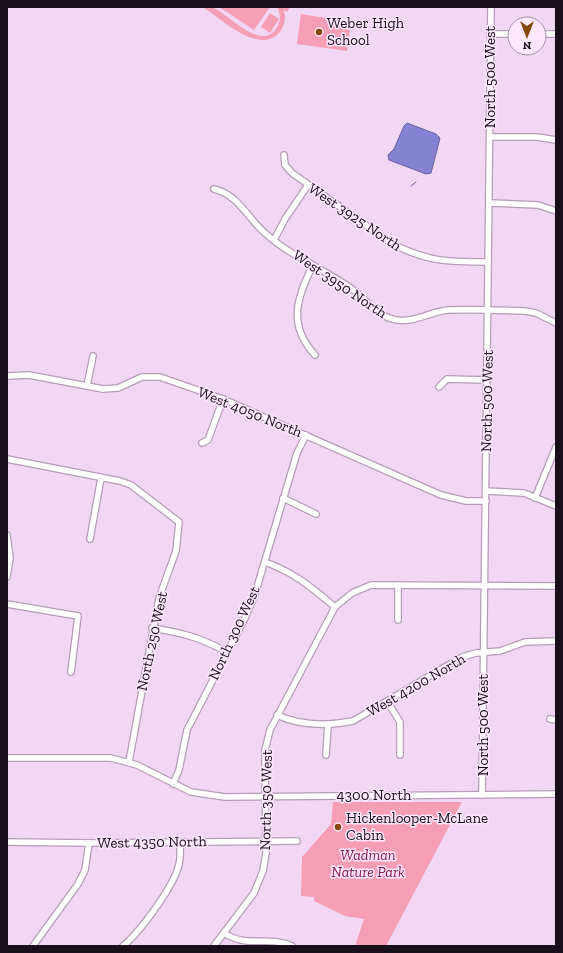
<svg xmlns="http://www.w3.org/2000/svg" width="563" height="953" font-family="'Zilla Slab',serif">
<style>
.green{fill:#f69eb6}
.water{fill:#8783d4;stroke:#66609c}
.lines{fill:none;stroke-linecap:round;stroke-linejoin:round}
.stream{stroke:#66609c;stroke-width:1}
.minor-casing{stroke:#b59cb7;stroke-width:8}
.minor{stroke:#fff;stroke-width:5.5}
.poi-dot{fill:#844802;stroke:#fce7fe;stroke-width:1.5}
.labels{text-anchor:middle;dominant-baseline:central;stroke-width:3;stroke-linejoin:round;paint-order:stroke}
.poi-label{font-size:15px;fill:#180f19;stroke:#fce7fe;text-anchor:start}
.street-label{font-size:15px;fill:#180f19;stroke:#fce7fe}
.park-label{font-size:15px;font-style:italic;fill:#881946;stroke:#fce7fe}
</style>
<rect width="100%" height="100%" fill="#f2d7f4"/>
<g class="green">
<path d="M203 7C206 7 210 6 212 7 228 13 264 56 278 25 281 19 280 13 277 7H290L287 12 284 10C286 18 285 26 279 33 259 55 221 19 203 7Z"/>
<polygon points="219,7 270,7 254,30"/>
<polygon points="270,13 279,19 270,33 261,27"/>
<polygon points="301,14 351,22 347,51 297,44"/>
<polygon points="333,802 462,802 386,946 355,946 364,919 345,916 314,901 314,897 301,896 302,857 331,824"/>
</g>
<polygon class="water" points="407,123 436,134 440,138 431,173 426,174 389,160 388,155 394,149 404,126"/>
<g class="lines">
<polyline class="stream" points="411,186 416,182"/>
<g class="minor-casing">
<g id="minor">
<polyline points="490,34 515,34"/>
<polyline points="539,34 556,34"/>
<polyline points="490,137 537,137 556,140"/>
<path d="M284 155 285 165 292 173 391 243C427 262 449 262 488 262"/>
<path d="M214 189C239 195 248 219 266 234 293 258 327 270 356 292 367 301 375 313 389 318 411 326 427 312 448 310 474 309 499 310 525 311L536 313 556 323"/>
<polyline points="489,203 538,205 556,211"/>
<polyline points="274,240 285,219 308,185"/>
<path d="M313 265C297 297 287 325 315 355"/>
<polyline points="7,376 29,375 103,389 118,388 142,377 160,377 223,399 441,495 466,501 486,501"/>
<polyline points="87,386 93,356"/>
<polyline points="439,387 447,379 487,380"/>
<polyline points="202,443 208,440 223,399"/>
<polyline points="7,459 120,481 131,485 179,522 176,551 159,598 129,762"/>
<polyline points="486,491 524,493 556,506"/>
<polyline points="283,498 316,514"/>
<polyline points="535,498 556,447"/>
<polyline points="7,535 10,558 7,577"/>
<polyline points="90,539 101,478"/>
<path d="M265 562C295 573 311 587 335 607"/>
<polyline points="398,585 398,620"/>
<polyline points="7,604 78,616 71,672"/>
<path d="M152 628C183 633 199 637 227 652"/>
<polyline points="387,701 400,722 400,755"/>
<path d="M277 715C301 726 327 726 353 721L462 657 476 653 500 651 525 642 556 641"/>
<polyline points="550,719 556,720"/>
<polyline points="326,755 328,724"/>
<polyline points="7,758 111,758 137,765 191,792 225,797 556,794"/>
<polyline points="173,784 179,770 187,730 245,618 255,594 297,453 306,435"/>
<polyline points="482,795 491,7"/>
<polyline points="7,842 89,843 297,841"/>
<path d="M224 933C249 949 267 935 292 946"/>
<polyline points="33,946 78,884 85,870 89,843"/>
<path d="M123 946C140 932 175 885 179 864 181 857 180 849 180 842"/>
<polyline points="214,946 254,893 263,871 266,853 265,750 270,730 335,607 352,593 371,585 556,586"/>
</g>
</g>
<use href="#minor" class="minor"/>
</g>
<g class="poi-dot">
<circle cx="319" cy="32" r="4"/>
<circle cx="338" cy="827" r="4"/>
</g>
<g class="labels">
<g class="poi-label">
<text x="327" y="23">Weber High<tspan x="327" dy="17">School</tspan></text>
<text x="346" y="818">Hickenlooper-McLane<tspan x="346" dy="17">Cabin</tspan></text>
</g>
<g class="street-label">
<text transform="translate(490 77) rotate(-90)">North 500 West</text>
<text transform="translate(355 217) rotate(34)">West 3925 North</text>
<text transform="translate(340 284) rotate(34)">West 3950 North</text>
<text transform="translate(487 401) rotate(-89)">North 500 West</text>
<text transform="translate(250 412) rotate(22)">West 4050 North</text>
<text transform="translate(234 633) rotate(-65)">North 300 West</text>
<text transform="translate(152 641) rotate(-78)">North 250 West</text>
<text transform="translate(416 685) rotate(-30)">West 4200 North</text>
<text transform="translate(483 725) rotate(-90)">North 500 West</text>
<text x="374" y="795">4300 North</text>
<text transform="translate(266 800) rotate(-89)">North 350 West</text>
<text transform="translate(152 842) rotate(-1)">West 4350 North</text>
</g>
<g class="park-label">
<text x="368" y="855">Wadman<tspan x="368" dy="17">Nature Park</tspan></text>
</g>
</g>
<rect width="563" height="953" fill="none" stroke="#180f19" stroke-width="16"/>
<g transform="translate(527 36) rotate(180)"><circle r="19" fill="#fce7fe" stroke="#a191a2"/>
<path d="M0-3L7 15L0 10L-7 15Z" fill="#844802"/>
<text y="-6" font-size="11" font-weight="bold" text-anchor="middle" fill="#180f19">N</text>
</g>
</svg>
